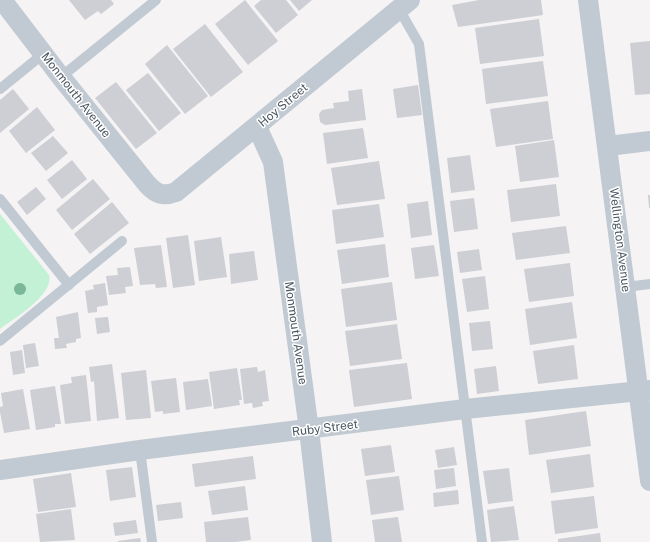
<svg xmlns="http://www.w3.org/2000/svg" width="650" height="542" font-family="'Public Sans',sans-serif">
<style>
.green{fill:#c3f1d5}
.building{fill:#cdcfd5}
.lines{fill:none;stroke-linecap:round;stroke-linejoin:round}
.lane{stroke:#c1cad2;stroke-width:10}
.street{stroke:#c1cad2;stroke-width:20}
.tree{fill:#7bb799}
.labels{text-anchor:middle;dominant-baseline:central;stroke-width:3;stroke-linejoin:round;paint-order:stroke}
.street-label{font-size:12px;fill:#4a5661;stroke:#fff}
</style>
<rect width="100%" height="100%" fill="#f5f3f3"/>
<path class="green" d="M0 214 49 275C54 295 15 318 0 329Z"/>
<g class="building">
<polygon points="69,0 111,0 114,4 101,14 98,11 85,20"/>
<polygon points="245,0 278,41 248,65 215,24"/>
<polygon points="261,0 286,0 298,15 276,33 254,6"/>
<polygon points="290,0 312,0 299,11"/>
<polygon points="479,0 541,0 543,15 458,27 452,5"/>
<polygon points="539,19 544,56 480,64 475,28"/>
<polygon points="205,24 243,72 211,97 173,49"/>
<polygon points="650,41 650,94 635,95 630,43"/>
<polygon points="167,45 208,96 185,114 145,64"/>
<polygon points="543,61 548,96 486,104 482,69"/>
<polygon points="148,73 181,113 159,131 126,90"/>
<polygon points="116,82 157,133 136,149 95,98"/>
<polygon points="418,85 422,115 397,118 393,89"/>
<polygon points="13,89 29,109 0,133 0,100"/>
<polygon points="362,89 366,120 325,125 320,122 319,114 322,110 334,108 333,103 349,101 348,91"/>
<polygon points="548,101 553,139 496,147 490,109"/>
<polygon points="37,107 55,130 26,153 9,131"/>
<polygon points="363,128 368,158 327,164 323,133"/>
<polygon points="53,136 68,153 46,171 31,153"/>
<polygon points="554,140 559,177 520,182 515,146"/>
<polygon points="470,155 475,190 451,193 447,158"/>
<polygon points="72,160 87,179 62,199 47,180"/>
<polygon points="379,161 385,199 337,205 331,168"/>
<polygon points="93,179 110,199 72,230 56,210"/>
<polygon points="556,184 560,216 511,222 507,190"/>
<polygon points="36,187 46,199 27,215 17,202"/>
<polygon points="648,195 650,195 650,208 649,208"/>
<polygon points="474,198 478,229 454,232 450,201"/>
<polygon points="428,201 432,235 411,238 407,204"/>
<polygon points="112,202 129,223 90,254 74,234"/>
<polygon points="379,204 384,237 336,244 332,210"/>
<polygon points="566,226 570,253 516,260 512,233"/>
<polygon points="188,235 195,285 173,288 166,238"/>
<polygon points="221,237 227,277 199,281 194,241"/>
<polygon points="385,244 389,277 342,284 337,250"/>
<polygon points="161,245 167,287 156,288 155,284 140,285 134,248"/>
<polygon points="434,245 439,276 415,279 411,248"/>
<polygon points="479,249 482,270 460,273 457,252"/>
<polygon points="254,251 258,280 231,284 229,254"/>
<polygon points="570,263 574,296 529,302 524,269"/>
<polygon points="130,267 133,286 125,287 126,293 109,295 106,276 118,275 117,268"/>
<polygon points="485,276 489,309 467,312 462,279"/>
<polygon points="392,282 397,320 346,327 341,289"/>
<polygon points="105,283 108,305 97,307 97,312 88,313 85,291 94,289 93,285"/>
<polygon points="572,302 577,338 530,345 525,309"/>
<polygon points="78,312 81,338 76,339 76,342 66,344 67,348 55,349 54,338 59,338 56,317"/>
<polygon points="108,317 110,332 97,334 95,318"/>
<polygon points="490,321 493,349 472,351 469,323"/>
<polygon points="397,324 402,359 350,366 345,331"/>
<polygon points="35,343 39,366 26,368 23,345"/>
<polygon points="574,345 578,379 538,384 533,351"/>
<polygon points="22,350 25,373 13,375 10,352"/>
<polygon points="407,363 412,399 354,407 349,370"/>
<polygon points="112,364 119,418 97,421 94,381 91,382 89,367"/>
<polygon points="496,366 499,391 477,394 474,369"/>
<polygon points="257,367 258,372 265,370 269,401 262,402 263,406 253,408 252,403 244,404 240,369"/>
<polygon points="237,368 242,400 239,400 240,405 214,409 209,372"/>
<polygon points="146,370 151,418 126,420 121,373"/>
<polygon points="86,375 91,421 65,424 60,385 72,383 71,377"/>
<polygon points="176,378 180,412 163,414 163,411 155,412 151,381"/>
<polygon points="208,379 212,406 186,410 183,382"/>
<polygon points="55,386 61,424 55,424 55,427 36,430 30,390"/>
<polygon points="23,389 30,429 4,433 0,412 0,407 3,406 1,393"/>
<polygon points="586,411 591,446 529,455 525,420"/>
<polygon points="391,445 395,472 365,476 361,449"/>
<polygon points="454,447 457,465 438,468 435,450"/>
<polygon points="590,454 594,487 551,493 546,460"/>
<polygon points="253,456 256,479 195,487 192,464"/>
<polygon points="132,467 136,497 110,501 106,470"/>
<polygon points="454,468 456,486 436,489 434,470"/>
<polygon points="509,468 513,501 488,504 483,471"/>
<polygon points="71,473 76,507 38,512 33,479"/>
<polygon points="399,476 404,510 371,515 366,480"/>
<polygon points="245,486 248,510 212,515 208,491"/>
<polygon points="458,490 459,504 434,507 433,493"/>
<polygon points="594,496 598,528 555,534 551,501"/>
<polygon points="181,502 183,518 158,521 156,505"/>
<polygon points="514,506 519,540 491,542 487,510"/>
<polygon points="71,509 75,540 40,542 36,514"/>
<polygon points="248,517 251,540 235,542 206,542 204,522"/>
<polygon points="398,517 402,542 375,542 372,520"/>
<polygon points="136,520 138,533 115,536 113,523"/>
<polygon points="600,533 601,542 558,542 558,539"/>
<polygon points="140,538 141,542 118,542 118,541"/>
</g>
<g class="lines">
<g class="lane">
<polyline points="399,9 419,44 482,542"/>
<polyline points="61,77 156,0"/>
<polyline points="0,89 43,54"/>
<polyline points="0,199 69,285"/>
<polyline points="626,287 650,284"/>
<polyline points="0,341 122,241"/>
<polyline points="140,450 152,542"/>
</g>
<g class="street">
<path d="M2 0 61 77 147 184C156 194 163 197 176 192L410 0"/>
<polyline points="588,0 650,481"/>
<polyline points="257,127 273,162 309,430 322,542"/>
<polyline points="608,146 650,141"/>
<polyline points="0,470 140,450 465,409 650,390"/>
</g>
</g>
<circle class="tree" cx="20" cy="289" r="6"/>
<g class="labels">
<g class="street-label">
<text transform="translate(76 95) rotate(52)">Monmouth Avenue</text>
<text transform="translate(283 105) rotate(-40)">Hoy Street</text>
<text transform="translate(620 240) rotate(83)">Wellington Avenue</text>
<text transform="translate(296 333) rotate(82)">Monmouth Avenue</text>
<text transform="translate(325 428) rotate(-7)">Ruby Street</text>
</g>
</g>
</svg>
